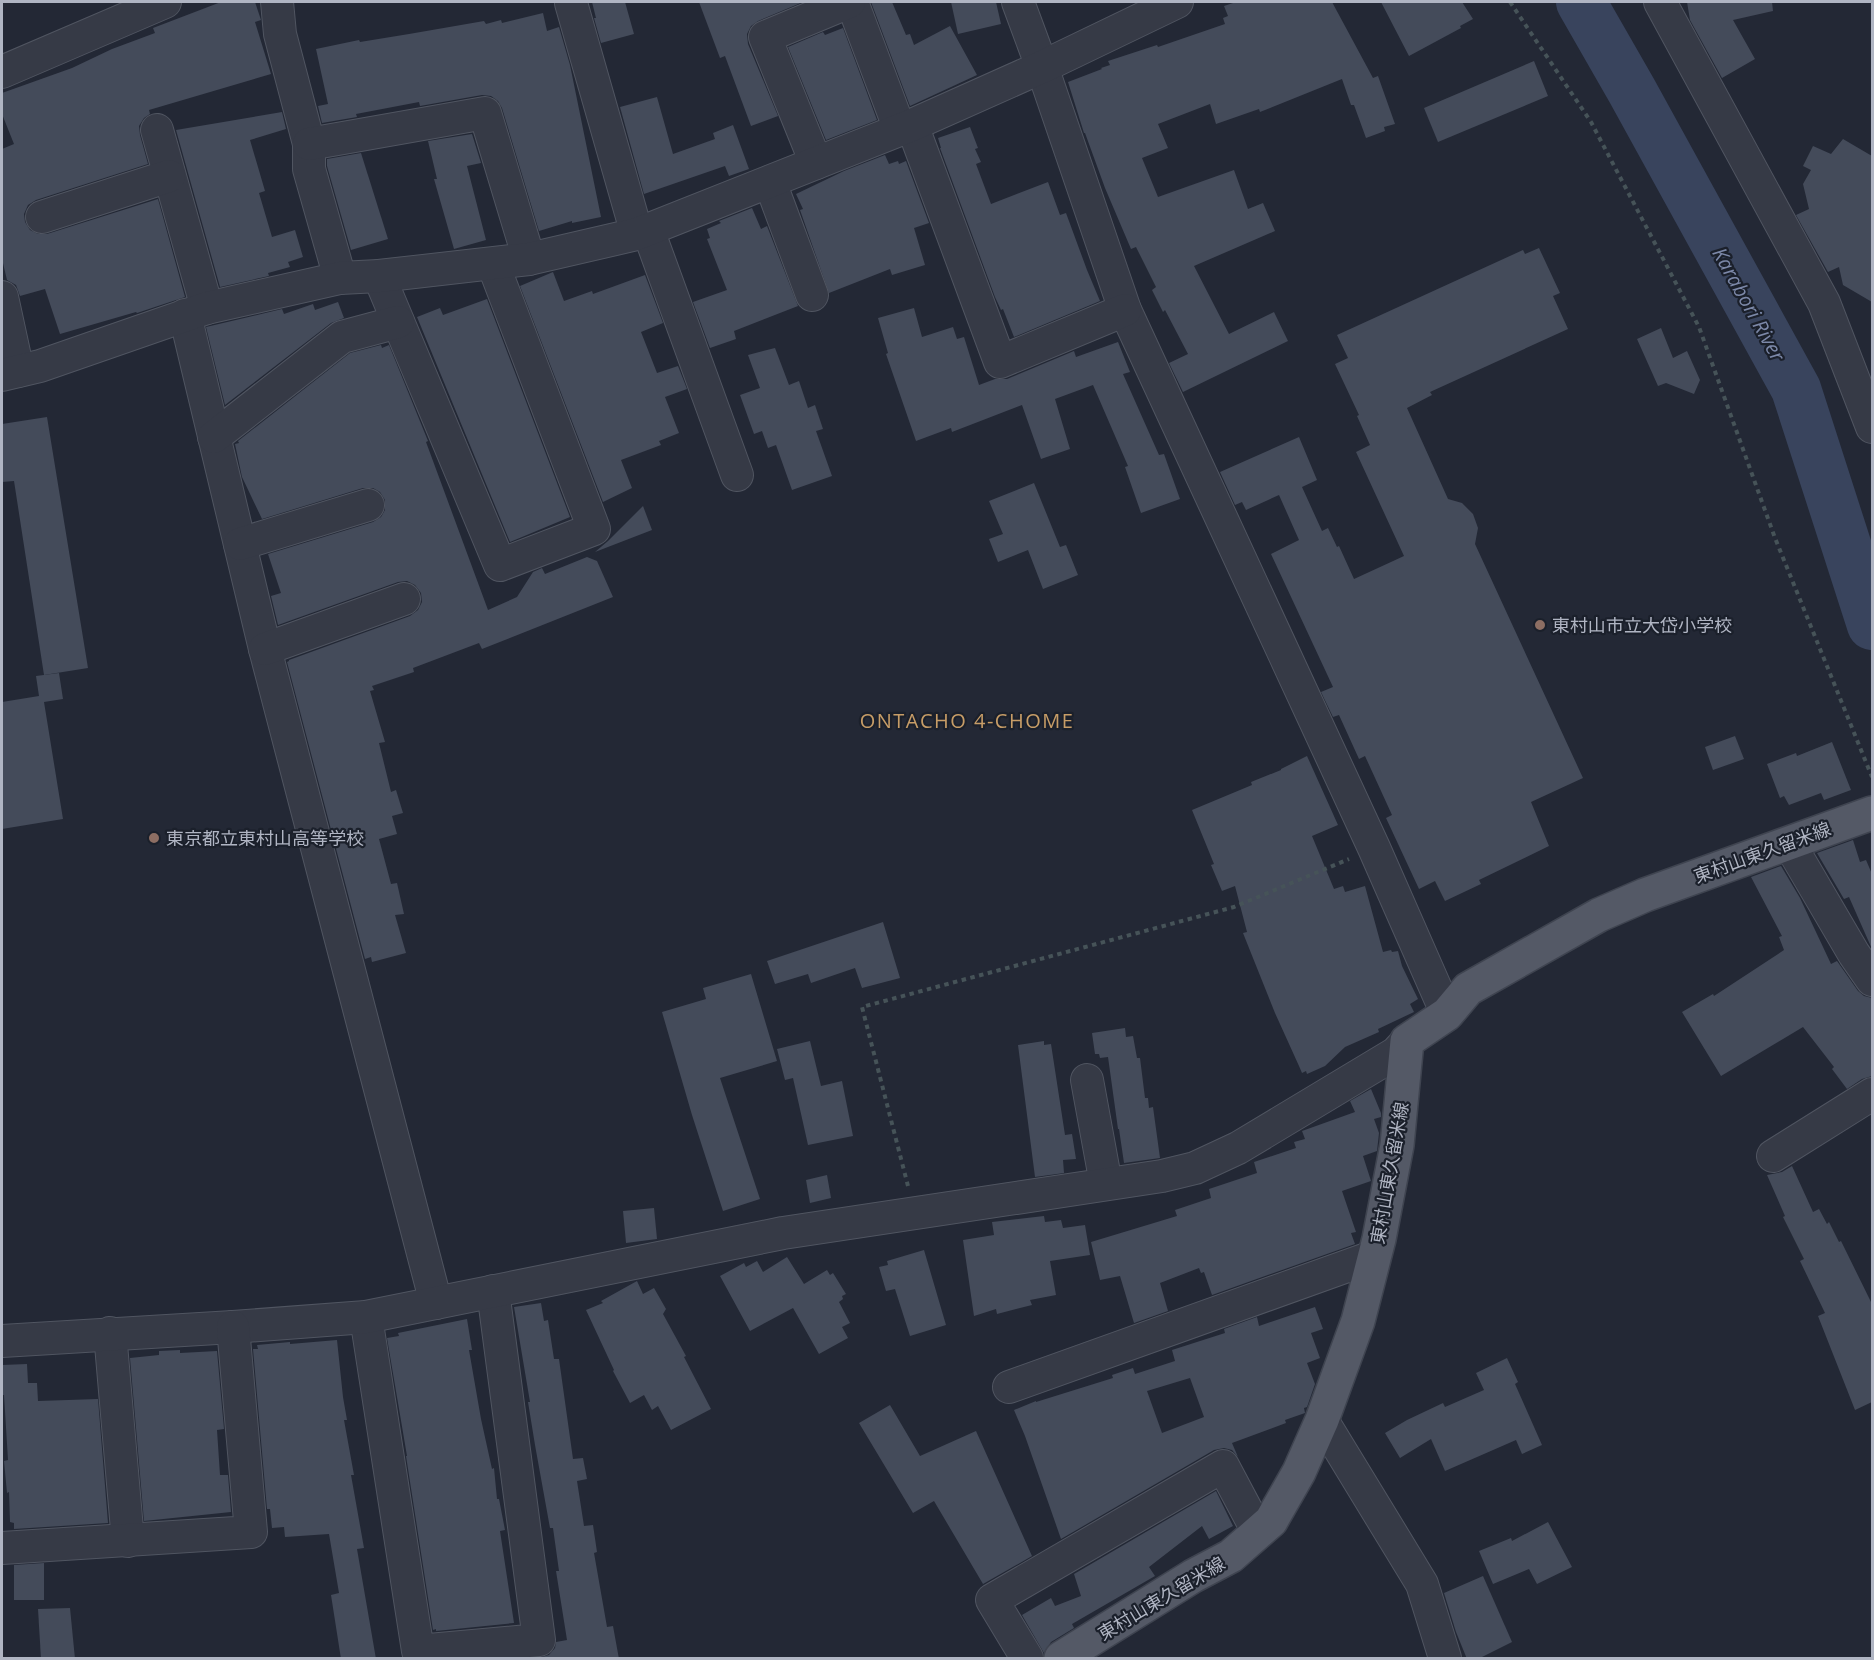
<svg xmlns="http://www.w3.org/2000/svg" width="1874" height="1660" font-family="'Open Sans','Noto Sans JP',sans-serif">
<style>
.lines{fill:none;stroke-linecap:round;stroke-linejoin:round}
.river{stroke:#39445d;stroke-width:50}
.building{fill:#444b5a;fill-rule:evenodd}
.minor-casing{stroke:#505561;stroke-width:34}
.major-casing{stroke:#3f4450;stroke-width:36}
.path{stroke:#465358;stroke-width:4;stroke-dasharray:4.5 4.5;stroke-linecap:butt}
.minor{stroke:#363a46;stroke-width:32}
.major{stroke:#545966;stroke-width:33}
.education-dot{fill:#8d6e63;stroke:#1b202b;stroke-width:2}
.labels{text-anchor:middle;dominant-baseline:central;stroke-width:4.5;stroke-linejoin:round;paint-order:stroke}
.poi-label{font-size:18px;fill:#b0b5c3;stroke:#1b202b;text-anchor:start}
.street-label{font-size:18px;fill:#b0b5c3;stroke:#1b202b}
.water-label{font-size:20px;font-style:italic;fill:#7c88a8;stroke:#1b202b}
.neighbourhood-label{font-size:20px;letter-spacing:1.5px;fill:#c79d67;stroke:#1b202b}
</style>
<rect width="100%" height="100%" fill="#232835"/>
<g class="lines">
<polyline class="river" points="1581,2 1632,91 1796,389 1872,625"/>
</g>
<g class="building">
<polygon points="221,2 255,2 261,20 255,22 271,74 149,110 150,114 144,118 139,126 140,135 148,164 36,200 28,205 24,214 25,222 30,230 38,234 47,234 158,199 185,297 137,313 136,312 60,334 45,289 20,296 16,285 7,280 2,259 2,149 14,144 2,114 2,93 72,68 112,49 155,33 153,28"/>
<polygon points="592,2 625,2 634,34 601,43 594,18 596,18"/>
<polygon points="699,2 803,2 758,21 751,26 747,34 748,44 778,116 751,126 725,56 720,58"/>
<polygon points="871,2 892,2 906,35 910,34 914,45 950,26 977,75 910,106"/>
<polygon points="951,2 996,2 1001,24 958,34"/>
<polygon points="1236,2 1332,2 1373,78 1378,76 1395,124 1384,127 1385,131 1366,138 1354,105 1351,105 1342,79 1260,112 1259,109 1216,124 1210,104 1158,124 1168,148 1142,158 1158,197 1234,170 1248,209 1263,203 1275,231 1194,266 1229,334 1274,312 1288,341 1183,392 1169,363 1188,354 1165,310 1163,312 1152,290 1156,287 1136,247 1131,249 1105,188 1085,133 1084,133 1068,82 1102,69 1101,68 1110,65 1108,61 1157,45 1158,47 1225,24 1223,18 1228,16 1224,6"/>
<polygon points="1381,2 1462,2 1473,19 1460,26 1461,28 1409,56"/>
<polygon points="1687,2 1772,2 1773,11 1733,20 1755,59 1722,78 1690,20"/>
<polygon points="543,13 547,31 559,27 570,65 601,217 572,223 572,221 539,231 502,108 498,101 491,96 482,95 420,106 419,102 356,114 357,117 322,123 318,106 328,104 316,49 359,40 360,42 409,34 484,21 486,24 501,20 502,23"/>
<polygon points="843,28 877,120 826,140 788,47 823,32 825,35"/>
<polygon points="1534,61 1548,96 1438,142 1424,108"/>
<polygon points="657,97 673,154 715,139 713,133 733,125 749,169 729,176 725,166 644,194 620,107"/>
<polygon points="282,112 286,129 250,140 265,191 259,193 272,237 295,230 303,257 288,262 290,267 268,273 269,276 220,287 176,130"/>
<polygon points="970,127 978,148 975,149 981,162 976,164 991,204 1048,182 1060,215 1066,213 1087,270 1100,301 1014,337 1003,309 1001,310 995,297 940,148 941,148 938,138"/>
<polygon points="472,134 481,163 467,166 486,240 454,249 434,179 437,179 428,141"/>
<polygon points="1843,139 1872,156 1872,302 1843,285 1839,267 1828,272 1796,215 1809,209 1803,184 1811,170 1803,166 1813,146 1831,154"/>
<polygon points="361,153 388,239 351,250 327,166 327,159"/>
<polygon points="885,155 889,164 898,161 899,164 906,161 929,223 914,228 925,265 892,275 890,269 829,293 800,210 803,209 796,194 844,171"/>
<polygon points="752,208 761,229 767,226 798,306 734,331 736,339 710,348 693,302 727,290 707,239 710,238 707,229 721,223 719,221"/>
<polygon points="1539,248 1560,293 1553,296 1568,329 1430,392 1432,395 1407,408 1448,499 1462,503 1473,514 1478,528 1475,544 1583,778 1531,802 1549,846 1479,880 1481,884 1445,901 1435,881 1419,889 1386,818 1392,815 1365,756 1359,759 1339,715 1333,717 1321,692 1333,687 1271,554 1299,540 1279,495 1246,510 1242,502 1235,505 1220,472 1299,437 1317,480 1302,487 1322,531 1328,528 1337,547 1339,546 1354,579 1404,556 1356,452 1370,445 1357,416 1359,415 1335,364 1348,358 1337,335 1523,250 1525,254"/>
<polygon points="553,272 564,301 592,291 593,294 645,275 663,323 641,332 657,373 678,366 687,389 665,397 679,433 659,441 661,445 621,460 632,488 603,502 520,286"/>
<polygon points="487,299 570,517 510,542 417,317 440,308 443,315"/>
<polygon points="338,302 344,318 331,323 225,405 206,327 282,309 284,314 313,304 315,310"/>
<polygon points="914,308 922,337 953,327 957,339 964,337 979,385 995,379 1007,379 1074,351 1076,357 1118,342 1130,372 1123,374 1159,455 1164,454 1180,499 1141,513 1125,467 1128,466 1093,385 1055,399 1070,449 1041,459 1022,405 952,432 951,428 916,441 886,354 888,353 878,318"/>
<polygon points="1661,328 1673,358 1687,351 1700,380 1694,394 1666,383 1658,386 1637,339"/>
<polygon points="381,345 382,348 389,345 428,441 426,442 488,610 517,597 533,572 542,568 545,574 587,557 597,561 613,597 482,649 479,643 413,668 414,672 372,686 374,690 370,691 385,742 379,743 391,792 396,790 403,813 392,816 397,834 379,839 391,884 397,883 404,914 395,915 406,953 372,962 371,957 365,959 287,662 289,661 289,660 410,616 418,610 422,602 421,593 415,585 407,581 398,582 278,625 271,596 281,593 268,554 373,522 381,517 385,510 385,500 380,492 373,488 363,488 262,519 242,477 235,444 239,443 238,441 350,353"/>
<polygon points="775,348 789,385 799,381 808,408 815,405 823,429 816,431 832,476 792,490 776,445 768,448 762,431 754,434 740,395 760,388 748,355"/>
<polygon points="47,417 88,668 44,675 14,481 2,482 2,424"/>
<polygon points="1034,483 1060,547 1066,545 1078,575 1043,589 1028,550 998,562 989,539 1003,534 989,501"/>
<polygon points="643,506 652,530 595,552 608,541"/>
<polygon points="59,673 63,699 44,702 63,819 2,829 2,702 39,696 36,676"/>
<polygon points="1735,736 1744,759 1713,770 1705,747"/>
<polygon points="1832,742 1851,790 1824,800 1821,793 1789,805 1784,796 1780,798 1767,764 1796,753 1797,756"/>
<polygon points="1307,756 1338,825 1312,836 1334,889 1343,886 1345,892 1365,886 1383,952 1391,950 1392,952 1398,951 1402,966 1418,999 1410,1004 1414,1012 1378,1029 1379,1032 1345,1047 1325,1066 1307,1074 1306,1071 1302,1073 1299,1066 1275,1013 1243,933 1247,932 1235,886 1222,891 1211,865 1214,864 1192,810 1252,785 1251,782 1281,770 1281,769"/>
<polygon points="1853,840 1860,862 1866,860 1872,874 1872,949 1849,897 1844,899 1817,853"/>
<polygon points="1781,866 1800,898 1831,964 1837,961 1858,991 1864,996 1872,998 1872,1076 1862,1079 1847,1089 1832,1069 1834,1067 1803,1027 1721,1076 1682,1012 1713,994 1714,996 1784,950 1779,937 1782,936 1751,877"/>
<polygon points="883,922 900,978 862,988 855,968 811,983 808,974 775,984 767,961"/>
<polygon points="751,974 777,1061 720,1078 760,1199 723,1211 692,1115 662,1012 706,999 703,988"/>
<polygon points="1125,1028 1126,1037 1133,1036 1137,1058 1140,1058 1145,1098 1148,1098 1149,1108 1153,1107 1160,1158 1124,1163 1119,1129 1118,1129 1108,1057 1100,1058 1099,1054 1095,1054 1092,1033"/>
<polygon points="810,1041 821,1086 842,1081 853,1136 808,1145 793,1078 785,1080 777,1049"/>
<polygon points="1044,1041 1044,1045 1051,1044 1065,1135 1072,1134 1076,1159 1063,1160 1064,1173 1035,1177 1018,1045"/>
<polygon points="1371,1089 1381,1113 1381,1117 1374,1119 1379,1133 1377,1151 1363,1156 1371,1181 1342,1191 1356,1232 1351,1233 1355,1244 1212,1295 1204,1272 1201,1273 1199,1268 1160,1283 1168,1311 1134,1323 1120,1276 1100,1280 1091,1242 1177,1216 1175,1210 1211,1198 1209,1189 1257,1173 1254,1162 1296,1148 1294,1142 1305,1139 1302,1131 1355,1112 1350,1101"/>
<polygon points="1792,1166 1813,1212 1819,1209 1827,1224 1829,1222 1839,1242 1841,1241 1872,1304 1872,1402 1855,1410 1818,1316 1825,1313 1800,1261 1804,1259 1783,1217 1785,1216 1767,1175 1782,1172"/>
<polygon points="827,1175 831,1198 810,1203 806,1180"/>
<polygon points="654,1208 657,1239 626,1243 623,1211"/>
<polygon points="1044,1216 1045,1222 1061,1220 1063,1228 1085,1225 1090,1255 1050,1261 1056,1295 1030,1300 1032,1305 997,1314 996,1309 974,1316 963,1240 994,1235 992,1222"/>
<polygon points="924,1250 946,1325 910,1336 895,1289 886,1291 879,1267 888,1265 887,1261"/>
<polygon points="787,1257 804,1284 827,1270 830,1275 833,1273 846,1294 842,1296 843,1299 839,1302 850,1323 842,1327 848,1338 819,1354 793,1308 750,1331 720,1276 744,1263 746,1267 757,1261 763,1272"/>
<polygon points="637,1281 643,1294 654,1288 666,1309 663,1314 686,1356 684,1357 711,1409 671,1430 658,1406 652,1410 644,1395 630,1403 613,1371 614,1370 586,1310 603,1303 601,1301"/>
<polygon points="541,1303 544,1321 548,1320 554,1359 559,1359 573,1459 583,1458 587,1479 577,1481 584,1526 593,1525 597,1552 594,1553 607,1627 613,1626 619,1659 534,1659 549,1655 555,1648 556,1642 567,1640 556,1571 559,1571 553,1528 550,1528 535,1445 528,1402 530,1402 514,1307"/>
<path d="M1315 1307 1323 1329 1311 1333 1320 1358 1307 1363 1315 1384 1307 1407 1304 1408 1305 1413 1285 1420 1286 1423 1232 1443 1238 1457 1232 1450 1224 1448 1214 1450 1061 1539 1025 1436 1014 1410 1036 1401V1402L1113 1378 1112 1375 1133 1368 1135 1374 1175 1361 1172 1350 1225 1333 1224 1329 1257 1317 1259 1326ZM1190 1378 1204 1417 1162 1433 1147 1391Z"/>
<polygon points="467,1319 472,1350 469,1350 481,1419 492,1469 494,1468 497,1499 499,1499 505,1530 500,1531 514,1623 436,1631 436,1629 433,1630 406,1456 407,1456 387,1338 399,1336 398,1333"/>
<polygon points="337,1340 343,1397 347,1420 344,1420 354,1475 351,1475 364,1548 357,1549 376,1659 341,1659 331,1595 339,1593 329,1534 285,1537 284,1527 272,1528 270,1509 267,1509 253,1349 258,1349 257,1345 290,1342 290,1344"/>
<polygon points="180,1350 180,1353 217,1351 224,1429 217,1430 220,1475 228,1475 231,1512 144,1521 130,1358 159,1355 159,1351"/>
<polygon points="1507,1358 1518,1382 1515,1384 1542,1445 1522,1454 1516,1440 1445,1471 1431,1439 1400,1458 1385,1433 1407,1420 1443,1403 1445,1407 1484,1390 1476,1373"/>
<polygon points="27,1364 28,1383 37,1383 38,1401 98,1399 108,1523 14,1529 14,1523 10,1522 9,1492 7,1493 4,1461 8,1460 4,1395 2,1395 2,1365"/>
<polygon points="890,1405 920,1456 976,1431 1032,1556 983,1584 934,1501 913,1513 859,1423"/>
<polygon points="1216,1491 1233,1526 1209,1539 1202,1526 1149,1567 1155,1576 1072,1624 1074,1628 1051,1642 1044,1653 1022,1615 1051,1598 1055,1606 1081,1596 1074,1574"/>
<polygon points="1548,1522 1572,1567 1537,1584 1529,1569 1493,1584 1479,1551 1511,1538 1512,1541"/>
<polygon points="44,1563 44,1600 14,1600 14,1565"/>
<polygon points="1483,1576 1512,1642 1478,1659 1467,1659 1456,1632 1444,1593"/>
<polygon points="70,1608 75,1659 41,1659 38,1609"/>
</g>
<g class="lines">
<g class="minor-casing">
<g id="minor">
<polyline points="277,2 280,34 309,144 309,169 340,278"/>
<polyline points="852,2 900,130"/>
<polyline points="1018,2 1042,67 1125,310 1374,848 1447,1014"/>
<polyline points="1660,2 1824,303 1872,427"/>
<polyline points="571,3 637,234"/>
<polyline points="2,72 165,2"/>
<polyline points="912,125 1000,362 1125,310"/>
<polyline points="157,130 207,308"/>
<polyline points="309,144 485,113 529,259"/>
<polyline points="816,163 765,37 849,2"/>
<polyline points="770,182 812,295"/>
<polyline points="42,217 169,176"/>
<polyline points="648,230 737,475"/>
<polyline points="379,276 500,565 594,529 493,264"/>
<polyline points="2,297 18,371"/>
<polyline points="185,315 265,649 436,1303"/>
<polyline points="2,375 40,366 207,308 340,278 379,276 529,259 637,234 912,125 1042,67 1177,2"/>
<polyline points="214,437 342,337 398,322"/>
<polyline points="240,544 368,505"/>
<polyline points="265,649 404,599"/>
<polyline points="1789,843 1854,954 1872,980"/>
<polyline points="1087,1080 1106,1184"/>
<polyline points="1773,1156 1872,1094"/>
<polyline points="366,1317 418,1651 539,1640 493,1291"/>
<polyline points="110,1333 128,1541"/>
<polyline points="2,1341 233,1327 366,1317 783,1233 1162,1176 1195,1168 1238,1148 1396,1053 1407,1041"/>
<polyline points="1009,1387 1375,1256"/>
<polyline points="1322,1420 1422,1584 1445,1658"/>
<polyline points="2,1548 251,1532 233,1327"/>
<polyline points="1027,1658 992,1600 1223,1466 1258,1532"/>
</g>
</g>
<g class="major-casing">
<polyline id="major" points="1061,1658 1193,1576 1231,1556 1271,1521 1299,1472 1322,1420 1358,1321 1379,1239 1397,1145 1407,1041 1447,1014 1468,989 1599,915 1645,895 1872,813"/>
</g>
<g class="path">
<polyline points="1510,2 1591,122 1699,327 1775,538 1872,777"/>
<polyline points="908,1186 862,1007 1234,907 1349,859"/>
</g>
<use href="#minor" class="minor"/>
<use href="#major" class="major"/>
</g>
<g class="education-dot">
<circle cx="1540" cy="625" r="6"/>
<circle cx="154" cy="838" r="6"/>
</g>
<g class="labels">
<g class="poi-label">
<text x="1552" y="625">東村山市立大岱小学校</text>
<text x="166" y="838">東京都立東村山高等学校</text>
</g>
<g class="street-label">
<text transform="translate(1762 852) rotate(-20)">東村山東久留米線</text>
<text transform="translate(1389 1173) rotate(-80)">東村山東久留米線</text>
<text transform="translate(1161 1598) rotate(-31)">東村山東久留米線</text>
</g>
<g class="water-label">
<text transform="translate(1749 304) rotate(61)">Karabori River</text>
</g>
<g class="neighbourhood-label">
<text x="967" y="720">ONTACHO 4-CHOME</text>
</g>
</g>
<rect width="1874" height="1660" fill="none" stroke="#b0b5c3" stroke-width="6"/>
</svg>
